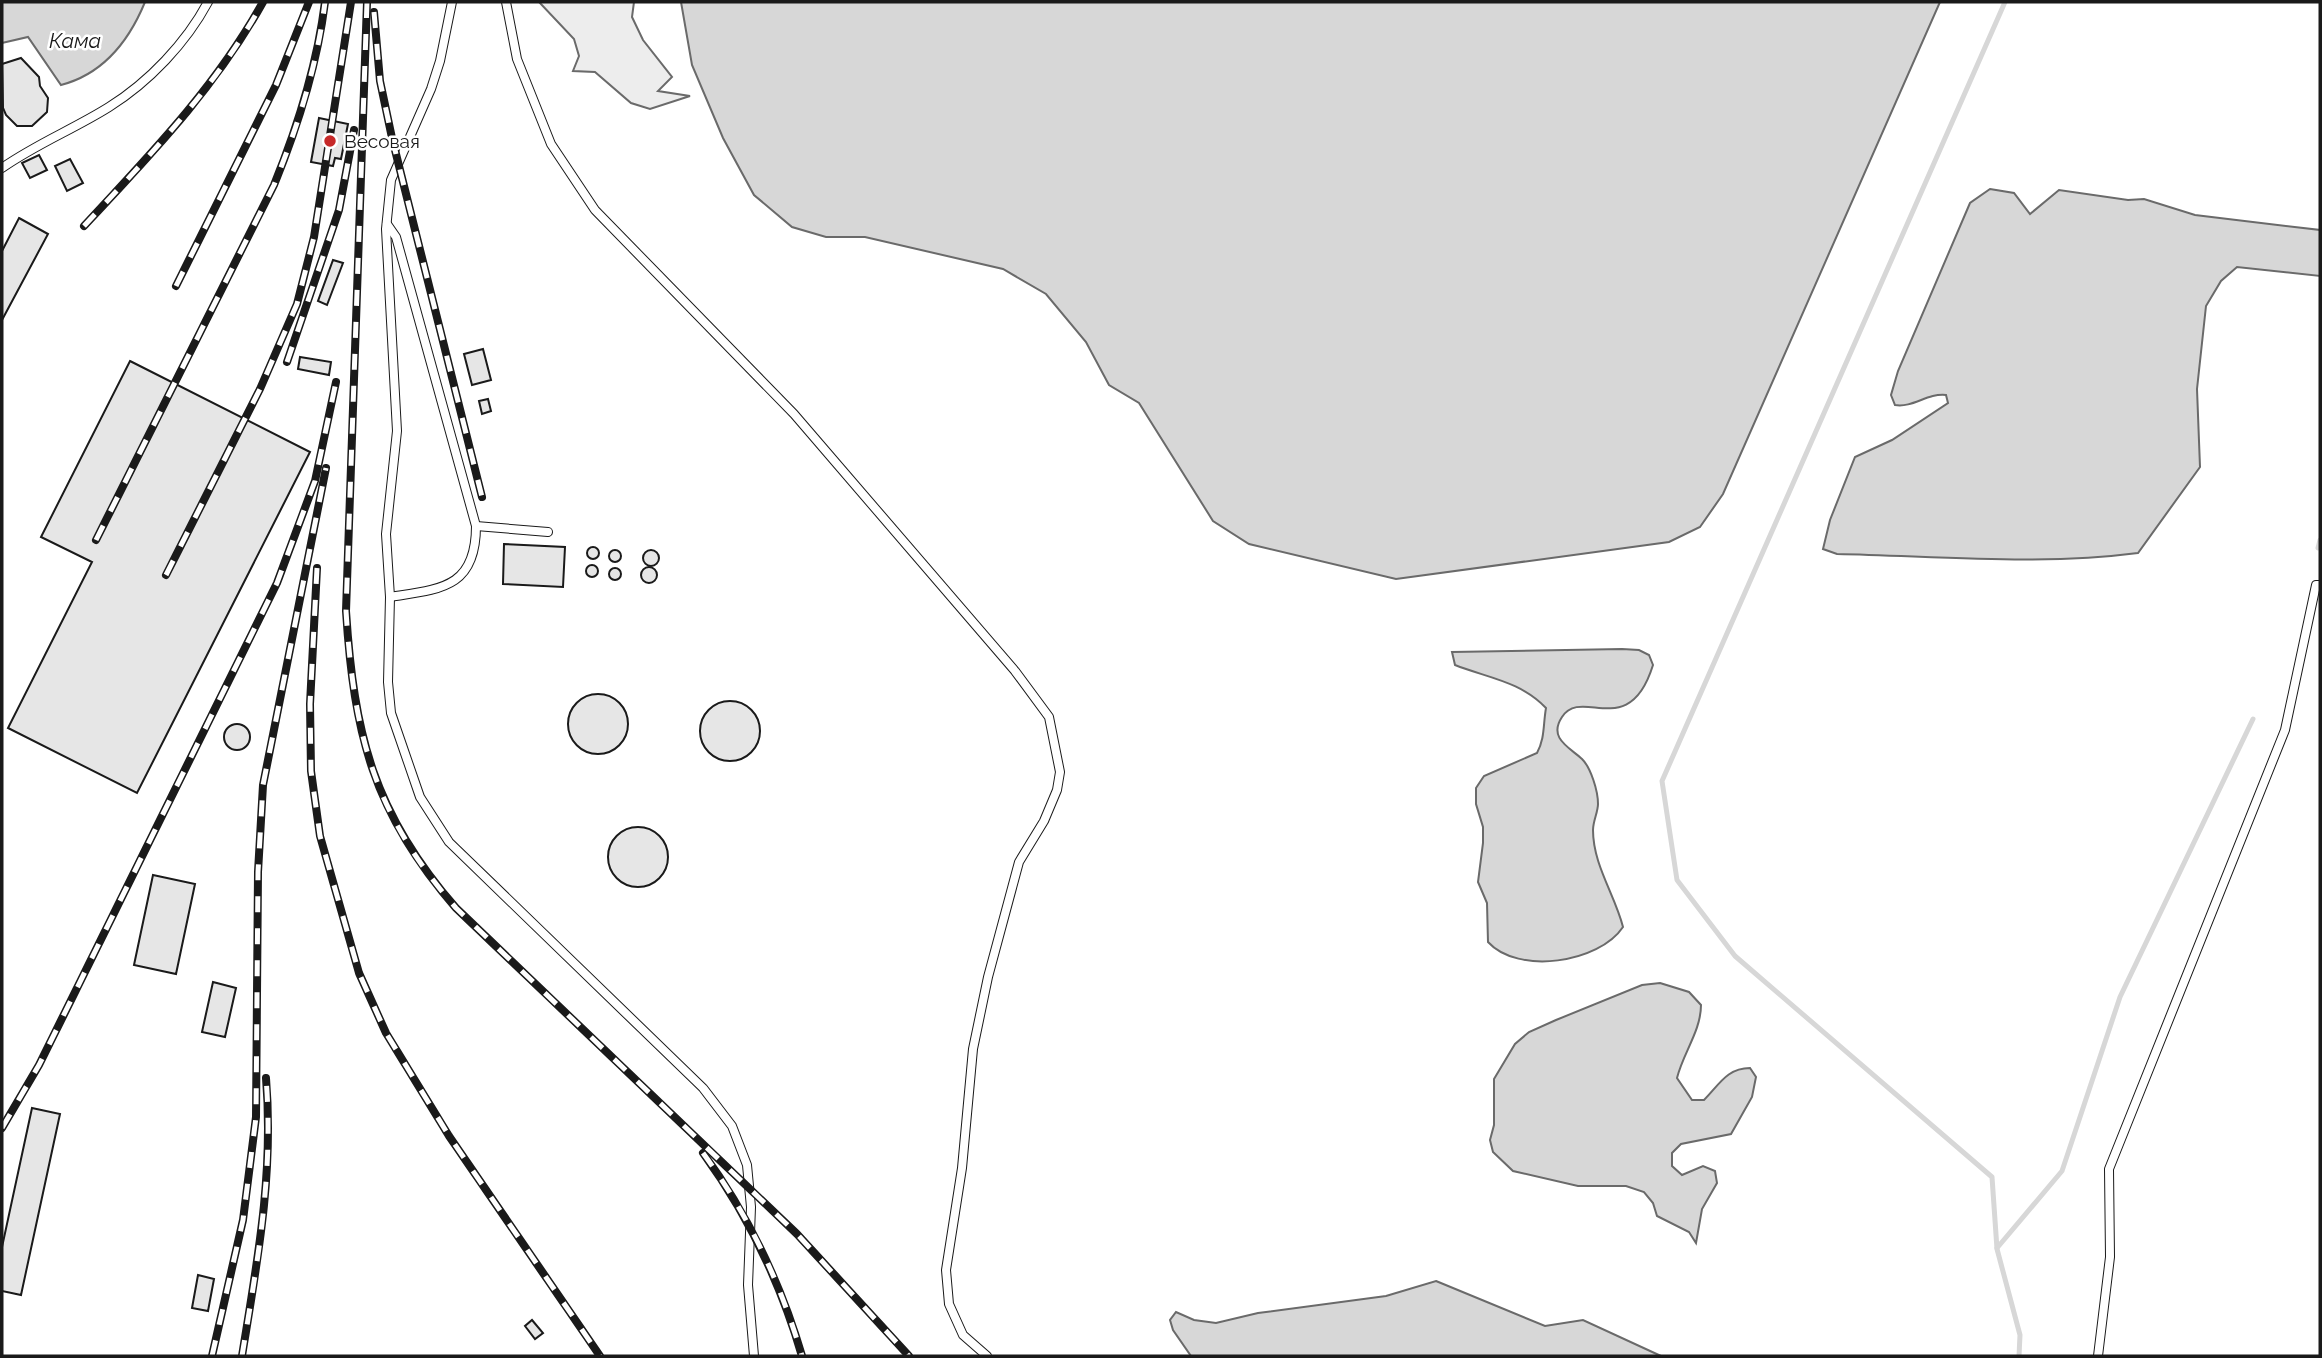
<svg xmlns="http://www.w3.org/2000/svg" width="2322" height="1358" font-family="Raleway,sans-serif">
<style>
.built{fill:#ededed;stroke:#6a6a6a;stroke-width:2}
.water{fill:#d7d7d7;stroke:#6a6a6a;stroke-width:2}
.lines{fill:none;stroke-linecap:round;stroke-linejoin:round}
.stream{stroke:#d7d7d7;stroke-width:5}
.building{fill:#e6e6e6;stroke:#1a1a1a;stroke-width:2}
.lane-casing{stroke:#1a1a1a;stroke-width:10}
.lane{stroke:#fff;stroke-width:8}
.rail-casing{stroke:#1a1a1a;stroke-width:8}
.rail{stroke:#fff;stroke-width:5;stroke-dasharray:16;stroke-linecap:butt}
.poi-dot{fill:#c62828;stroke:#fff;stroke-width:2.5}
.labels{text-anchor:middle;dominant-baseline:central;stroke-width:5;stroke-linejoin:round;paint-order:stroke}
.poi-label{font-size:19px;fill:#1a1a1a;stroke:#fff;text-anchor:start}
.water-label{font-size:21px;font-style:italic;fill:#1a1a1a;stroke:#fff}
</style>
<rect width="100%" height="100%" fill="#fff"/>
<polygon class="built" points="539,2 634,2 632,17 643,40 672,77 658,91 690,96 650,109 631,103 595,72 573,71 579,56 574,39"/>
<g class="water">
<path d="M2 2H145C129 41 103 74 61 85L28 37 2 43Z"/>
<polygon points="681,2 1940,2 1723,494 1700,527 1669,542 1396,579 1249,544 1213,521 1139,403 1109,385 1086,342 1046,294 1003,269 865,237 826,237 792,227 754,195 723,138 692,65"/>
<path d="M1990 189 2014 193 2030 214 2059 190 2128 200 2144 199 2195 215 2320 230V276L2237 267 2221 281 2206 306 2197 389 2200 467 2138 553C2039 566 1936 556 1837 554L1823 549 1830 520 1855 457 1892 440 1948 403 1946 395C1927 393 1913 408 1895 405L1891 395 1898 371 1970 203Z"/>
<path d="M1622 649 1639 650 1649 655 1653 665C1629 742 1582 686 1562 717 1548 738 1569 747 1582 759 1591 768 1598 791 1598 804 1598 812 1593 821 1593 830 1593 865 1615 895 1623 927 1599 963 1518 975 1488 942L1487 903 1478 882 1483 843V827L1476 804V788L1484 776 1537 753C1545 738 1543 725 1546 708 1520 681 1488 678 1455 665L1452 652Z"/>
<path d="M1660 983 1689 992 1701 1005C1701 1031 1683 1053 1677 1078L1692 1100H1704C1719 1085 1727 1068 1750 1068L1756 1077 1752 1097 1731 1134 1681 1144 1672 1153V1166L1682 1175 1703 1166 1715 1171 1717 1183 1702 1209 1696 1243 1689 1232 1657 1216 1653 1203 1644 1192 1626 1186H1578L1513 1171 1493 1152 1490 1140 1494 1125V1079L1515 1044 1529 1032 1556 1020 1642 985Z"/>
<polygon points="1436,1281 1545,1326 1583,1320 1661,1356 1191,1356 1173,1330 1170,1320 1176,1312 1194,1320 1216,1323 1258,1313 1386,1296"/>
</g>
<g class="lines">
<g class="stream">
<polyline points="2005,2 1662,781 1677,880 1735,956 1992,1177 1997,1249 2020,1335 2019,1356"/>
<polyline points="2318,548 2320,540"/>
<polyline points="1997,1248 2062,1171 2120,997 2253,719"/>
</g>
</g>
<g class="building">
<polygon points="21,58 39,77 40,86 48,98 47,112 32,126 17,126 6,115 3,108 2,64"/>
<polygon points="319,118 348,124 341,159 335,158 333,166 311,162"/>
<polygon points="39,155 47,170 30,178 22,163"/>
<polygon points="70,159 83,183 67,191 55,166"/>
<polygon points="19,218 48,234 2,320 2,251"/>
<polygon points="333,260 343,263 327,305 318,301"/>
<polygon points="483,349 491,380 472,385 464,354"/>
<polygon points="300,357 331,362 329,375 298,369"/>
<polygon points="130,361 310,452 137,793 8,728 92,562 41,537"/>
<polygon points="488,399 491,411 482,414 479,401"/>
<polygon points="504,544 565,547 563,587 503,584"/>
<circle cx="593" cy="553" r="6"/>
<circle cx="615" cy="556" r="6"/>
<circle cx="651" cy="558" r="8"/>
<circle cx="592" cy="571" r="6"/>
<circle cx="649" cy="575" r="8"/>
<circle cx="615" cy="574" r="6"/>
<circle cx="598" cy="724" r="30"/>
<circle cx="730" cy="731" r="30"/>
<circle cx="237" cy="737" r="13"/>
<circle cx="638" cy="857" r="30"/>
<polygon points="153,875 195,884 176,974 134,965"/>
<polygon points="213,982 236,988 225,1037 202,1032"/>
<polygon points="32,1108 60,1114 21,1295 2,1291 2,1247"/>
<polygon points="198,1275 214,1279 208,1311 192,1308"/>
<polygon points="532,1320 543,1333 535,1339 525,1326"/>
</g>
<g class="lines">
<g class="lane-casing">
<g id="lane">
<polyline points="452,2 440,61 431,89 391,180 386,229 397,431 386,534 390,597 388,682 391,713 420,797 449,842 703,1088 732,1126 747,1165 751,1207 748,1285 754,1356"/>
<polyline points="506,2 517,59 551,144 595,210 794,414 1015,671 1049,717 1060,772 1057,790 1044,821 1019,862 988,977 973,1049 962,1168 946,1270 949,1304 963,1335 987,1356"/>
<path d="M2 168C36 144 74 129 109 107 149 82 186 43 208 2"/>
<path d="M387 224 396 237 476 526C476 588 441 589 390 597"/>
<polyline points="476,526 548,532"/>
<polyline points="2098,1356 2110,1257 2109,1169 2285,730 2316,585 2320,585"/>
</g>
</g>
<use href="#lane" class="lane"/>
<g class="rail-casing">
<g id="rail">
<path d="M367 2 346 611C354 734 373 813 456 908L797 1234 909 1356"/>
<polyline points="374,12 380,81 392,138 482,497"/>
<path d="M84 226C150 155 216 87 263 2"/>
<polyline points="176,286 276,85 309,2"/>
<polyline points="287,362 339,210 354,130"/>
<path d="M96 540 274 185C298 126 317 66 325 2"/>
<polyline points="317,568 310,704 311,771 320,836 359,973 386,1033 449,1136 600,1356"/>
<polyline points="166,575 260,389 297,304 314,237 351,2"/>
<polyline points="2,1128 39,1065 277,583 315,481 336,382"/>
<path d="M703 1153C749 1216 780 1281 802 1356"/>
<polyline points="212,1356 243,1220 256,1117 258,872 263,785 326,468"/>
<path d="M242 1356C257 1263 274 1174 266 1078"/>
</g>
</g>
<use href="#rail" class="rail"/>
</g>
<circle class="poi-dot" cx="330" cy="141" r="7"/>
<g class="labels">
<g class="poi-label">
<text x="344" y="141">Весовая</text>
</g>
<g class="water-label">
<text x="75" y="40">Кама</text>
</g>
</g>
<rect width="2322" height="1358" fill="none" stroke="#1a1a1a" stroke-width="7"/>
</svg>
